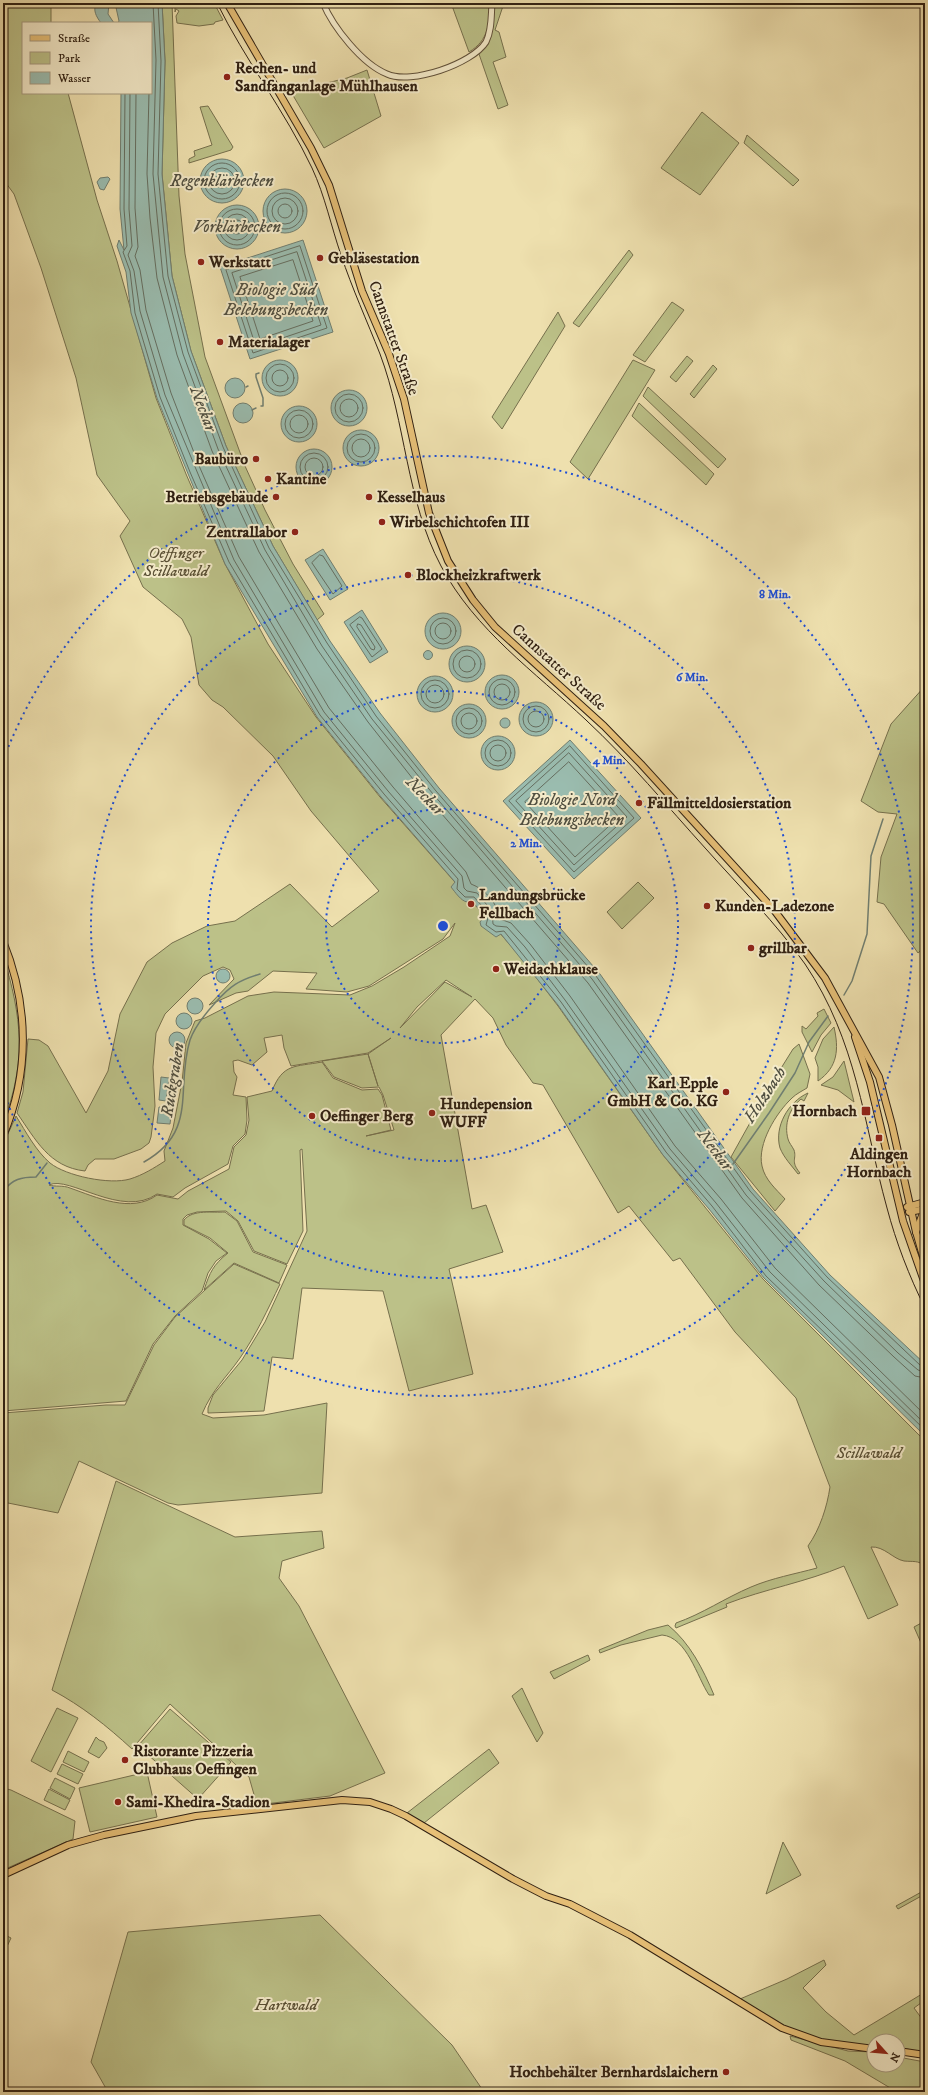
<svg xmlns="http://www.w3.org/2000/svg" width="928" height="2095" font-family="'IM FELL DW Pica',serif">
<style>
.green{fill:#bcc188;stroke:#76704d;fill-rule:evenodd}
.water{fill:#9abcaf;stroke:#707e70}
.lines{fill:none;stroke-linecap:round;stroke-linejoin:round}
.shore{stroke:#656e60;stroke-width:1}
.stream{stroke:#707e70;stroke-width:1.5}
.minor-casing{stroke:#605039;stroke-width:7}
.major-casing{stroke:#302012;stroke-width:8}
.minor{stroke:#f4ebca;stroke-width:5}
.major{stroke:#e7c077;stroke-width:6}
.tram{stroke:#302012;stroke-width:1}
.ring{fill:none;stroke:#1d4ed8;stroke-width:2;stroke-dasharray:2 4}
.poi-dot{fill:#8f2418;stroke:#f4ebca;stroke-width:1.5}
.labels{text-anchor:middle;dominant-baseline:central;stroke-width:4;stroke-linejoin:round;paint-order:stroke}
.poi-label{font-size:16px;font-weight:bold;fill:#302012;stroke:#f4ebca;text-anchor:start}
.street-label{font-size:16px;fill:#302012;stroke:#f4ebca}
.park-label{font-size:16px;font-style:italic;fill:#5a5035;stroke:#f4ebca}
.water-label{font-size:17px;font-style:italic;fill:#504f41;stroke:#f4ebca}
.centre{fill:#1d4ed8;stroke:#f4ebca;stroke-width:2}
.ring-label{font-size:12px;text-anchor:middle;font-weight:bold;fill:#1d4ed8;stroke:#f4ebca;stroke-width:4;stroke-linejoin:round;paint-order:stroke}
</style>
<rect width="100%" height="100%" fill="#eee0ae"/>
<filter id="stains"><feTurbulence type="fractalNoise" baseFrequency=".005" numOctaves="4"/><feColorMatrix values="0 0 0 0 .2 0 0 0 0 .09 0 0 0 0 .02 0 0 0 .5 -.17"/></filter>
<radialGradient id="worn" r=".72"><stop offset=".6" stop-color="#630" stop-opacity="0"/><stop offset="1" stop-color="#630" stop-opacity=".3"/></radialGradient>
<g class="green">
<path d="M3 3H51V23H23V93H68L97 200 117 261 156 398 186 474 225 564 268 644 316 717 380 797 519 955 558 1006 663 1155 763 1279 925 1441V1566C918 1560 913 1562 904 1561 893 1559 884 1546 871 1547L898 1605 868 1619 844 1566C806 1582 765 1589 726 1604L727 1607 676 1628 675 1626 676 1623C702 1614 725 1598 751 1587 772 1578 795 1574 817 1568L808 1546C820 1529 827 1507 830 1487L796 1398 735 1332 680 1258 673 1261 629 1206 618 1213 543 1085 533 1083 506 1045 493 1018 475 999 441 1035 472 1209 486 1205 503 1252 449 1269 473 1374 409 1391 383 1291 302 1288 293 1359 272 1357 264 1411 208 1413V1408L213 1395 242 1360 265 1322 307 1231 302 1149 300 1150 303 1231 287 1264 254 1251 238 1221 226 1211 197 1212 187 1215 183 1219V1225L209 1239 227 1253 216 1261 208 1273 202 1291 175 1316 153 1344 126 1401 3 1411V1381L6 1375 3 1374V1145L16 1116C26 1132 36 1151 50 1163 66 1176 110 1185 130 1179 143 1175 154 1168 165 1161L164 1151 173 1128 182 1082 186 1043 195 1021 205 1018 248 996 274 992 350 995 372 986 404 967 450 936 455 923 443 939 369 986 347 992 306 989 317 973 273 971 248 991 236 993 209 1005 234 979 230 970 223 967 203 976 165 1014 156 1033 153 1067 155 1106 151 1137 149 1143 141 1149 114 1159H95L88 1165 85 1171C49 1167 36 1140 17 1113L23 1092 28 1039 39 1040 48 1046 86 1113 108 1071 120 1014 147 962 172 943 207 926 235 921 290 884 332 927 379 891 311 811 273 756 223 707 212 700 199 685 191 637 182 619 143 587 120 536 130 521 97 475 76 378 41 268 14 194 3 179ZM446 980 472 997 445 982 400 1028 417 1007ZM282 1035 284 1048 291 1066 368 1053 391 1038 368 1054 378 1086 368 1054 322 1061 334 1077 362 1088 379 1087 383 1095 394 1130 366 1136 391 1130 382 1095 378 1089 362 1090 333 1078 322 1062C295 1067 283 1063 272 1091L247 1097 249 1120 246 1135 234 1147 229 1169 188 1191 178 1199 157 1195C131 1214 96 1197 70 1188 63 1185 55 1187 49 1185 69 1175 122 1219 157 1194L173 1197 185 1188 228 1164 233 1146 245 1134 247 1120 246 1097 233 1095 237 1077 234 1072 233 1061 238 1060 252 1065 267 1052 264 1038Z"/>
<polygon points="162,3 172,3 179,196 185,254 205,357 245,466 265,510 293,564 324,614 317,620 273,546 226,446 191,351 172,276 162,174 165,61"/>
<polygon points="175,3 214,3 223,20 215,22 214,24 199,26 177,23 176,16 179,11 176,9 175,12"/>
<path d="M451 3H490C489 24 489 40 469 52Z"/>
<path d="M494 3H504L495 30 499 32 506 57 493 62 508 105 498 109 479 54C494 40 493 23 494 3Z"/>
<polygon points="367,70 381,116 324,148 291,92 347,78"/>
<polygon points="208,106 233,147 231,150 189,163 189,159 195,156 194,151 212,145 200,107"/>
<polygon points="702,112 739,143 700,195 661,168"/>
<polygon points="747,135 799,180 793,186 744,143"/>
<polygon points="629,250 633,255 579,327 573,323"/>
<polygon points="672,302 684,310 645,362 633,355"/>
<polygon points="558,312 565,326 502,429 492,417"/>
<polygon points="687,356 693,361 676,382 670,377"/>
<polygon points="633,360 655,370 588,479 570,462"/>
<polygon points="713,365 717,369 694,398 690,394"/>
<polygon points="648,387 726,459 718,468 643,396"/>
<polygon points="639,403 714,474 706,485 632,416"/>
<polygon points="925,686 925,947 918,953 884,904 877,902 881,857 897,814 878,812 861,801 891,724"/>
<polygon points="638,882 654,898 622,929 607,912"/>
<path d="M3 955C22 1018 27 1060 3 1124Z"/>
<polygon points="824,1009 831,1023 821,1035 812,1052 802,1032 802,1026 806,1029 818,1016 817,1013"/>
<path d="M834 1027C839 1049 838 1067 818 1081V1067L815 1058 823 1039Z"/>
<path d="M799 1044 810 1074 807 1088C802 1091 796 1094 792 1098 776 1113 757 1144 762 1166 765 1180 776 1189 785 1199L775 1211 731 1157 756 1112 755 1110 793 1049Z"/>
<polygon points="844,1061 854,1102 838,1090 821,1085 833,1077"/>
<path d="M808 1093 804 1101 801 1099C789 1109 784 1124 788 1139 789 1143 792 1146 794 1150 797 1159 790 1161 800 1173L798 1174C792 1166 784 1158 780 1148 774 1127 788 1102 808 1093Z"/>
<path d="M225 1212 237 1221 253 1252 287 1265 279 1283 234 1263 204 1290C210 1272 213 1265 228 1253L210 1238 184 1225V1220C193 1209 213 1213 225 1212Z"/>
<polygon points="925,1218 925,1246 920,1225"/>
<path d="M234 1264 280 1284C268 1309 256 1335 240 1358 226 1378 212 1390 202 1414L213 1418 264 1415 327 1403 322 1493 178 1505 168 1503 79 1461 58 1513 3 1502V1413L106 1405H125L154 1345 175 1317Z"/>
<path d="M116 1481 235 1537 322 1531 324 1548 282 1561 279 1578 299 1606 385 1773 330 1796 257 1805 249 1777 170 1704 132 1749C107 1726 82 1706 52 1690Z"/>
<polygon points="925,1621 925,1652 914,1627"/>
<path d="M668 1625C690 1643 703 1669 714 1695H709C697 1677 687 1637 662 1635L621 1645 600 1653 599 1650 648 1630Z"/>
<polygon points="588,1655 590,1660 554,1679 550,1672"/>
<polygon points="522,1688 543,1733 537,1742 512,1696"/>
<polygon points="57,1708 78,1718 51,1772 31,1761"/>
<polygon points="170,1709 231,1762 198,1799 138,1746"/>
<polygon points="96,1737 99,1740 104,1742 107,1748 99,1758 88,1752"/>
<polygon points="489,1749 499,1763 424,1823 407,1813"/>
<polygon points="68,1751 89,1762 84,1772 63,1762"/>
<polygon points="62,1764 83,1774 78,1784 57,1774"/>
<polygon points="147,1772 157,1817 90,1832 79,1788"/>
<polygon points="55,1778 75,1788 70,1799 50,1788"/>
<polygon points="3,1788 11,1790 75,1821 73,1839 3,1870"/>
<polygon points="49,1789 70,1800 65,1810 44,1800"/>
<polygon points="783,1842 801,1875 766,1894"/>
<polygon points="925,1890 925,1894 898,1909 896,1906"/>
<polygon points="320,1915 452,2045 484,2092 108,2092 91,2062 128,1932"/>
<polygon points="3,1934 11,1938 3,1955"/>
<path d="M824 1960 826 1965 803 1988 826 2012 854 2035 922 1994 925 2000 914 2008 925 2023V2053L898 2047V2041H874V2046C851 2044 827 2042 804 2034 782 2027 760 2012 740 1999L787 1979Z"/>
<polygon points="790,2036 848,2051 874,2052 874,2065 898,2065 898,2057 925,2062 925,2092 897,2092 845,2061 791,2040"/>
</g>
<g class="water">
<path d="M96 3H109L108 14 114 23H101C96 16 93 11 96 3Z"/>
<path d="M115 3H162L165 61 162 174 172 276 191 351 226 446 273 546 330 641 380 713 439 788 600 974 753 1189 830 1275 925 1364V1436L764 1278 709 1209 663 1155 558 1005 501 934 496 937 481 926 480 922 485 916 471 900 467 902C461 901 455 892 451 887L455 882 381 797 317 717 225 564 157 398 131 313 126 272 117 246 119 240 124 250 120 209 121 93H151V23H118L119 21Z"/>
<circle cx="222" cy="181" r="22"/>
<polygon points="108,177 110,179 104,190 100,189 97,182 100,178"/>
<circle cx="285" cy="211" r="22"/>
<circle cx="237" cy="227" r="22"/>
<polygon points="303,240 333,332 250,359 220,267"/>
<circle cx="280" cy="378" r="18"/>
<circle cx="235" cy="388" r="10"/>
<circle cx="349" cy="408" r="18"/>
<circle cx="243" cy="413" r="10"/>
<circle cx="299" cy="424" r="18"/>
<circle cx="361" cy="448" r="18"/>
<circle cx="314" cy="467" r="18"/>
<polygon points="323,549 348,589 330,600 305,560"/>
<polygon points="362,610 388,652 370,663 344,622"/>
<circle cx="443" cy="631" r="18"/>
<circle cx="467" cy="664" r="18"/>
<circle cx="428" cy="655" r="4.5"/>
<circle cx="502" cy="692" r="17"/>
<circle cx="435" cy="694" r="18"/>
<circle cx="536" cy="719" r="17"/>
<circle cx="469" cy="721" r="17"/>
<circle cx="505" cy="723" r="5"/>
<circle cx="498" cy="753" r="17"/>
<polygon points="570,740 641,818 574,879 503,801"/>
<circle cx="223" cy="976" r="7"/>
<circle cx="195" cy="1006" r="8"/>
<circle cx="184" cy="1021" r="8"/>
<circle cx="177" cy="1040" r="8"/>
<polygon points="161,1077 169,1078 166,1101 159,1100"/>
<polygon points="159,1107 172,1108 170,1124 157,1123"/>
</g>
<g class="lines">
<g class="shore">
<polyline points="153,3 156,60 153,174 163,277 183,354 218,449 265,550 322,646 372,719 433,794 592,979 746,1195 824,1281 898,1353 918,1370 925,1372"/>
<polyline points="158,3 161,61 158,174 168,276 188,352 223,447 269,548 327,643 376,716 436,791 596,976 750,1191 827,1277 921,1366 925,1367"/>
<polyline points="125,93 124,209 127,246 123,252 130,271 135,313 160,397 190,472 229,562 320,715 384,794 458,879 457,889 465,897 474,897 489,914 486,925 496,932 504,931 561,1002 666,1152 712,1206 766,1276 925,1430"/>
<polyline points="130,93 129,209 132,246 128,255 134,271 140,311 165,395 234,560 324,712 388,791 462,876 464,888 467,891 477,893 492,911 493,924 496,926 507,927 525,947 565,1000 670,1149 716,1203 770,1272 925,1424"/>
<path d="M136 93 135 208 138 247 135 256 140 270 146 310 171 393 200 468 239 557 329 708 393 787 466 872 471 884C485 889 498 904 500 919L511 923 530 944 570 996 675 1146 721 1199 775 1268 925 1415"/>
<polyline points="149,93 147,174 150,218 157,278 177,355 212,451 259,552 317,649 368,722 428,798 588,983 742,1198 819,1285 894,1357 915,1376 925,1378"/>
<circle cx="222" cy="181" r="18"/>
<circle cx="222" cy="181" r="13"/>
<circle cx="222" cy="181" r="7"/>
<circle cx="285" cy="211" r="18"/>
<circle cx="285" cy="211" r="13"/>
<circle cx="285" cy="211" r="7"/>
<circle cx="237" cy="227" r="18"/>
<circle cx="237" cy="227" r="13"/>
<circle cx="237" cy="227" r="7"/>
<polygon points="300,246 327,328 253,353 226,270"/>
<polygon points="297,252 321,325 256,347 232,273"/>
<polygon points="293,260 313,321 260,339 240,277"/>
<circle cx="280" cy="378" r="14"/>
<circle cx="280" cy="378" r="8"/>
<circle cx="349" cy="408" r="14"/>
<circle cx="349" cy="408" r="9"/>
<circle cx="299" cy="424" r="14"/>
<circle cx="299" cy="424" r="9"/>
<circle cx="361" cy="448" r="14"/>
<circle cx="361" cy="448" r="9"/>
<circle cx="314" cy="467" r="14"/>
<circle cx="314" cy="467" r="9"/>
<polygon points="320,555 323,556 342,586 333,594 312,563"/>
<polygon points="360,617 362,618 382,649 372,657 350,625"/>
<circle cx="443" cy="631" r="13"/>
<circle cx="443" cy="631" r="8"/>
<polygon points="358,624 361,625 375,647 374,650 371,649 357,627"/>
<circle cx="467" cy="664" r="14"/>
<circle cx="467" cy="664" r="8"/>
<circle cx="502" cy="692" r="13"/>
<circle cx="435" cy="694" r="14"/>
<circle cx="502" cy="692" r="8"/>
<circle cx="435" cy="694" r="9"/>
<circle cx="536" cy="719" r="13"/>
<circle cx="469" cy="721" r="13"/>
<circle cx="536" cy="719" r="8"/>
<circle cx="469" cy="721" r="8"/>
<circle cx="498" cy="753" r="13"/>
<circle cx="498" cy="753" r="8"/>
<polygon points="570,746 634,818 574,872 509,801"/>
<polygon points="569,753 627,817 574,865 516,801"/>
<polygon points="569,762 619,817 575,857 525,802"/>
</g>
<g class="stream">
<polyline points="259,373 256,374 256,377 263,398 263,406 261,406"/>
<polyline points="246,387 248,386"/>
<polyline points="252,410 256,408"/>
<polyline points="844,995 852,981 867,934 871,856 883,819"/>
<path d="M144 1162C199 1131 175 1089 190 1040 195 1026 205 1014 215 1003 230 986 239 980 260 974"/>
<polyline points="733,1164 769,1113 795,1073 809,1042 828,1016"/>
<path d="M3 1191C13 1179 21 1177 36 1177L47 1163"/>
</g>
<g class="minor-casing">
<path id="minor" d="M323 3C333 27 362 64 387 74 411 85 472 64 486 42 492 30 491 16 492 3"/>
</g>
<g class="major-casing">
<g id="major">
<polyline points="227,3 311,148 329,185 362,291 389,354 404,399 429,513 448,561 473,600 495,627 604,726 641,764 774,910 825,978 879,1077 892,1125 916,1232 925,1263"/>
<path d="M3 941C29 1005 30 1073 3 1136"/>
<polyline points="855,1037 870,1082 903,1221 925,1284"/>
<polyline points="907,1207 925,1202"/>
<polyline points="909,1212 925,1209"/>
<polyline points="916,1232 924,1210"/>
<polyline points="3,1875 68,1845 104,1835 196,1816 342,1800 370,1802 391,1809 406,1816 513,1879 546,1896 570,1904 630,1935 782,2028 821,2042 874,2049"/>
<polyline points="898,2051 925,2055"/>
</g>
</g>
<use href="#minor" class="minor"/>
<use href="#major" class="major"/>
<path class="tram" d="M217 3C245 60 285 111 312 168 325 196 331 226 341 255 352 288 367 321 380 354 406 423 406 500 441 566 475 630 535 672 586 720 629 760 667 806 706 849 739 886 776 923 805 964 857 1041 863 1121 887 1208 896 1242 909 1276 925 1308"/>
</g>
<g class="ring">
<circle cx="443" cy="926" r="117"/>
<circle cx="443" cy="926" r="235"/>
<circle cx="443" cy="926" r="352"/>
<path d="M4 758A470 470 0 1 1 4 1094"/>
</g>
<g class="poi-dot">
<circle cx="227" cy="77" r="4"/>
<circle cx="320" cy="258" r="4"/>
<circle cx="201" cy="262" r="4"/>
<circle cx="220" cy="342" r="4"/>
<circle cx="256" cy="459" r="4"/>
<circle cx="268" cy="479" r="4"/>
<circle cx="276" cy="497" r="4"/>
<circle cx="369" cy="497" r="4"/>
<circle cx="382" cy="522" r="4"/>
<circle cx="295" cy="532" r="4"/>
<circle cx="408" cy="575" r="4"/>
<circle cx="639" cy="803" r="4"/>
<circle cx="471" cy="904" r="4"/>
<circle cx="707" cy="906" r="4"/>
<circle cx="751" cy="948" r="4"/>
<circle cx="496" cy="969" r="4"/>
<circle cx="726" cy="1092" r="4"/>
<rect x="861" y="1106" width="10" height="10" rx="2"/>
<circle cx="432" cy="1113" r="4"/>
<circle cx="312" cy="1116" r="4"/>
<rect x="875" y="1134" width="8" height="8" rx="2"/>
<circle cx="125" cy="1760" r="4"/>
<circle cx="118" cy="1802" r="4"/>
<circle cx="726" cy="2072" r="4"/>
</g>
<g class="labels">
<g class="poi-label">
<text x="235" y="68">Rechen- und<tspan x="235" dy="18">Sandfanganlage Mühlhausen</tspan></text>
<text x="328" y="258">Gebläsestation</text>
<text x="209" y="262">Werkstatt</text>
<text x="228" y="342">Materialager</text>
<text x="248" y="459" text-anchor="end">Baubüro</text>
<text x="276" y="479">Kantine</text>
<text x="268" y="497" text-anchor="end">Betriebsgebäude</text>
<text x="377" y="497">Kesselhaus</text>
<text x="390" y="522">Wirbelschichtofen III</text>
<text x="287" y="532" text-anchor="end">Zentrallabor</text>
<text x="416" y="575">Blockheizkraftwerk</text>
<text x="647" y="803">Fällmitteldosierstation</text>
<text x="479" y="895">Landungsbrücke<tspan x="479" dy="18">Fellbach</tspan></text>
<text x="715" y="906">Kunden-Ladezone</text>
<text x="759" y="948">grillbar</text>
<text x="504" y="969">Weidachklause</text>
<text x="718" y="1083" text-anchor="end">Karl Epple<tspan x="718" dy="18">GmbH &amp; Co. KG</tspan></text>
<text x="440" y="1104">Hundepension<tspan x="440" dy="18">WUFF</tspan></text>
<text x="857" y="1111" text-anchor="end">Hornbach</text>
<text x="320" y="1116">Oeffinger Berg</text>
<text x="879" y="1154" text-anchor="middle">Aldingen<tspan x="879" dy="18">Hornbach</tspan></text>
<text x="133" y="1751">Ristorante Pizzeria<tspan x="133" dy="18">Clubhaus Oeffingen</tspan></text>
<text x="126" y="1802">Sami-Khedira-Stadion</text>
<text x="718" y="2072" text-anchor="end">Hochbehälter Bernhardslaichern</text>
</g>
<g class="street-label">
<text transform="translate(394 338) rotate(70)">Cannstatter Straße</text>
<text transform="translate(559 667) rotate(42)">Cannstatter Straße</text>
</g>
<g class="park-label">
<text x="176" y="553">Oeffinger<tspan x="176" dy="18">Scillawald</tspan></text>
<text x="869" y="1453">Scillawald</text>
<text x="286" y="2005">Hartwald</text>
</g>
<g class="water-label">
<text x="222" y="181">Regenklärbecken</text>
<text x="237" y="227">Vorklärbecken</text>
<text x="276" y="290">Biologie Süd<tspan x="276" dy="20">Belebungsbecken</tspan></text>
<text transform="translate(203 409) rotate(69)">Neckar</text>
<text transform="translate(425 796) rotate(46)">Neckar</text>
<text x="572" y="800">Biologie Nord<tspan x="572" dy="20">Belebungsbecken</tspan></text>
<text transform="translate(173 1080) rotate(-81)">Ruckgraben</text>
<text transform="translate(765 1095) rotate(-57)">Holzbach</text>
<text transform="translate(715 1150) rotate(53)">Neckar</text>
</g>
</g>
<circle cx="443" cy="926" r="6" class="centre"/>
<g class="ring-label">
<text x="775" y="598">8 Min.</text>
<text x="692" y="681">6 Min.</text>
<text x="609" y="764">4 Min.</text>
<text x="526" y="847">2 Min.</text>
</g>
<rect width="928" height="2095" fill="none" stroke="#eee0ae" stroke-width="16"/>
<rect x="4" y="4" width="920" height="2087" fill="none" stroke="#302012" stroke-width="2"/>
<rect x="8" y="8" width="912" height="2079" fill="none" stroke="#302012"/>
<rect x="22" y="22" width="130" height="72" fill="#f4ebca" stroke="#a69a80"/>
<rect x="30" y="35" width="20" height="6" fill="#e7c077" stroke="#a69a80"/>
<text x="58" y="42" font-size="12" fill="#302012">Straße</text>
<rect x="30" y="52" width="20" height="12" fill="#bcc188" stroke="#a69a80"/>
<text x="58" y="62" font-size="12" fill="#302012">Park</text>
<rect x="30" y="72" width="20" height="12" fill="#9abcaf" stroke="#a69a80"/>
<text x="58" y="82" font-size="12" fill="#302012">Wasser</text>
<g transform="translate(886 2053) rotate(117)"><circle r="19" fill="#f4ebca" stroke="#a69a80"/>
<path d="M0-3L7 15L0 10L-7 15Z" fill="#8f2418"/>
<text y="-6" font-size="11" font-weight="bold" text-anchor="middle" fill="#302012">N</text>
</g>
<rect width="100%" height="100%" filter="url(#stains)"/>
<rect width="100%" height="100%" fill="url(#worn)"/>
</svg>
